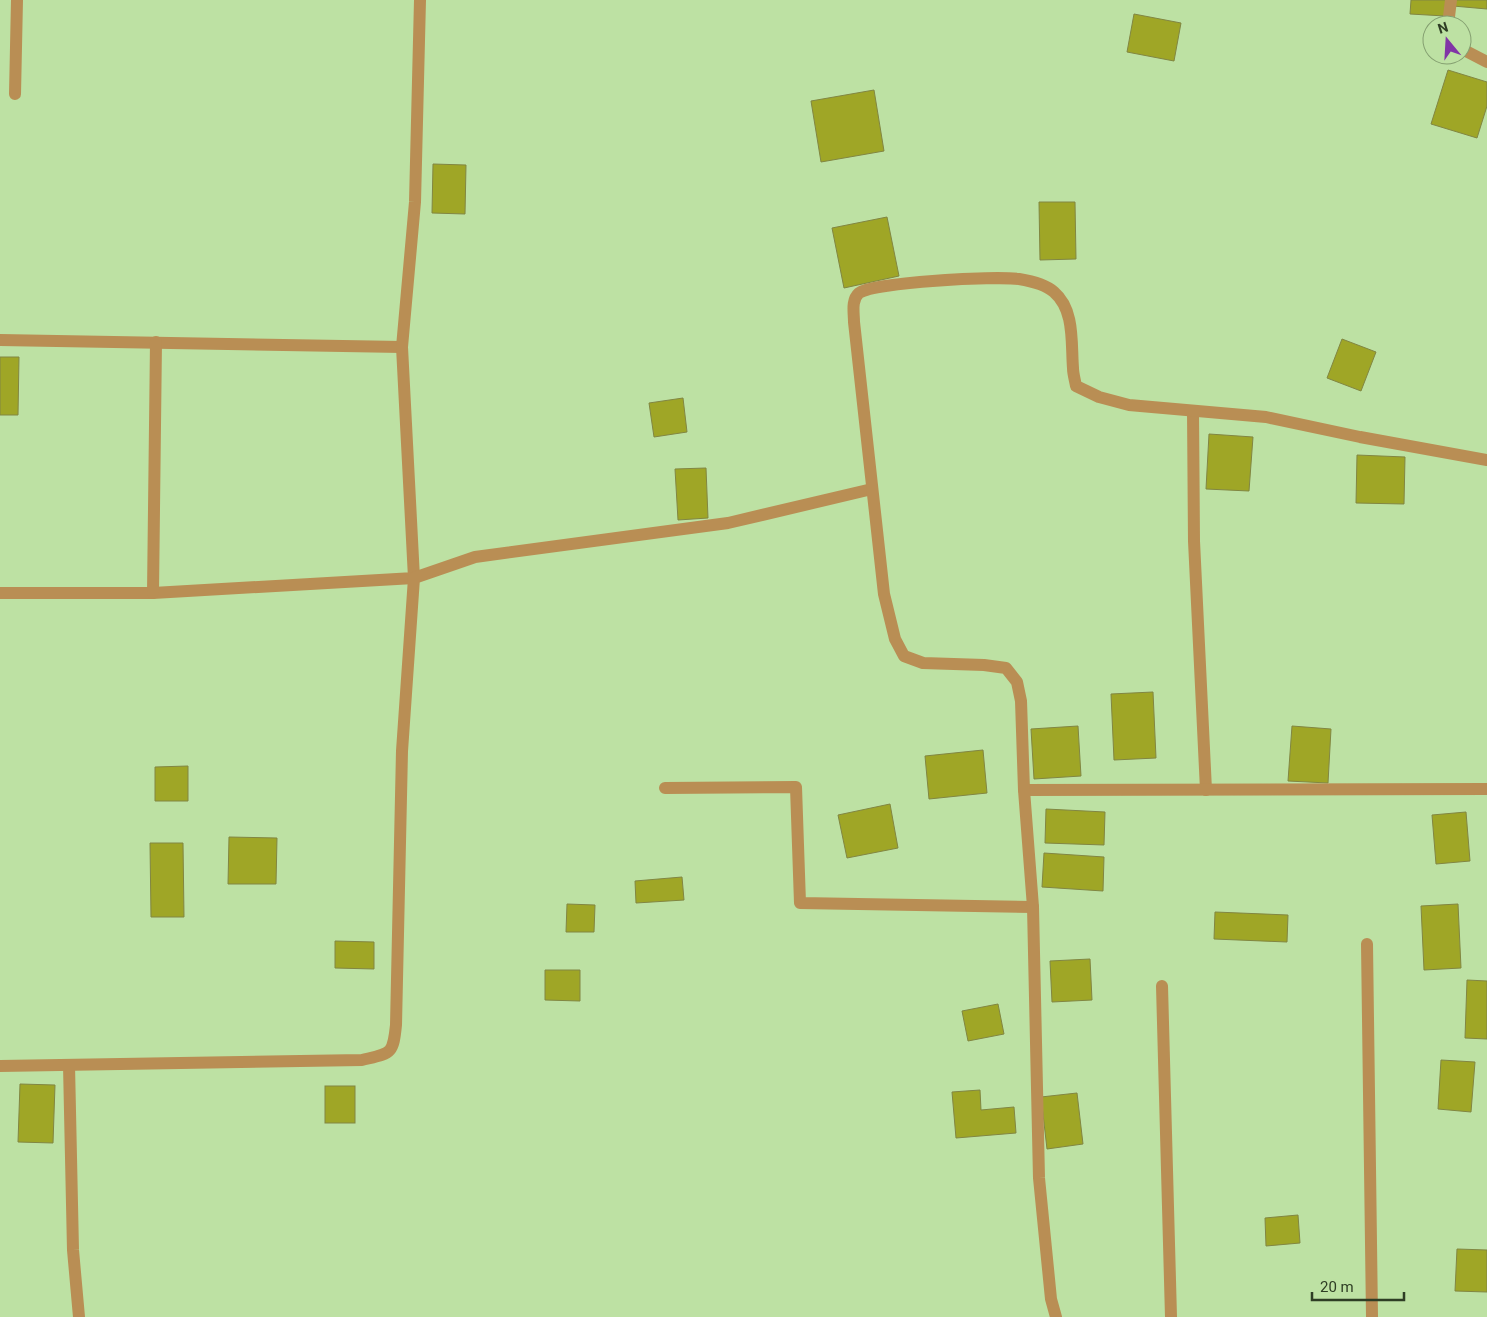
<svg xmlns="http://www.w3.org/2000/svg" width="1487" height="1317" font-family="Roboto,sans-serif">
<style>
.building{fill:#9fa626;stroke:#818642}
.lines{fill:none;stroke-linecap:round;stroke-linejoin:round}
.street{stroke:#b98e54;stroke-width:12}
</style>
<rect width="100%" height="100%" fill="#bde1a3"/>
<!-- building -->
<g class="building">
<path d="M1411,0H1447L1445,16L1410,14Z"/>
<path d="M1454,0H1487V9L1453,6Z"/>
<path d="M1134,14L1181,23L1174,61L1127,52Z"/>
<path d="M1448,70L1487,82V106L1477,138L1431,124Z"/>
<path d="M874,90L884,151L821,162L811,101Z"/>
<path d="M433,164L466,165L465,214L432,213Z"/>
<path d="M1039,202H1075L1076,259L1040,260Z"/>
<path d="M887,217L899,276L844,288L832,228Z"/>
<path d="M1342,339L1376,352L1361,391L1327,378Z"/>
<path d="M0,357H19L18,415H0Z"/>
<path d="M683,398L687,432L654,437L649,403Z"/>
<path d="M1209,434L1253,437L1249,491L1206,489Z"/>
<path d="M1357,455L1405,457L1404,504L1356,503Z"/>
<path d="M706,468L708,518L678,520L675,469Z"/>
<path d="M1153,692L1156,758L1114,760L1111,694Z"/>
<path d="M1078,726L1081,776L1034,779L1031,729Z"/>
<path d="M1292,726L1331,729L1328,783L1288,781Z"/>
<path d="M983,750L987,793L929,799L925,756Z"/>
<path d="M188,766V801H155V767Z"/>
<path d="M890,804L898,848L847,858L838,815Z"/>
<path d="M1046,809L1105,812L1104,845L1045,843Z"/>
<path d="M1466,812L1470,861L1436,864L1432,815Z"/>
<path d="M229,837L277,838L276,884H228Z"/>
<path d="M150,843H183L184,917H151Z"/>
<path d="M1044,853L1104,857L1103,891L1042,887Z"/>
<path d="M682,877L684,900L636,903L635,881Z"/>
<path d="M567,904L595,905L594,932H566Z"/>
<path d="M1458,904L1461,968L1424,970L1421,906Z"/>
<path d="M1215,912L1288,915L1287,942L1214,939Z"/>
<path d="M335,941L374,942V969L335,968Z"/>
<path d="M1090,959L1092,1000L1052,1002L1050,961Z"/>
<path d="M545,970H580V1001L545,1000Z"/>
<path d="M1467,980L1487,981V1039L1465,1038Z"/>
<path d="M998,1004L1004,1034L968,1041L962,1011Z"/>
<path d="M1441,1060L1475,1062L1471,1112L1438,1109Z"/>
<path d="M20,1084L55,1085L53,1143L18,1142Z"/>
<rect x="325" y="1086" width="30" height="37"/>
<path d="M980,1090L981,1110L1014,1107L1016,1133L956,1138L952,1092Z"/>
<path d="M1077,1093L1083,1144L1047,1149L1041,1097Z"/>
<path d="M1298,1215L1300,1243L1266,1246L1265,1218Z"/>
<path d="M1457,1249L1487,1250V1292L1455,1291Z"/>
</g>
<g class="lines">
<!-- street -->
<g class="street">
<path d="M1448,25L1451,0"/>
<path d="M1462,49L1487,62"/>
<path d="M15,94L17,0"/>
<path d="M0,340L402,347"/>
<path d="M1193,411L1194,541L1206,790"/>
<path d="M0,593H153L414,578L402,347L415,202L420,0"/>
<path d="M153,593L156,342"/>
<path d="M665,788L796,787L800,903L1033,907"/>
<path d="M1024,790L1487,789"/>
<path d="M1367,944L1372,1317"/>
<path d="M1162,986L1171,1317"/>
<path d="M69,1065L73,1250L79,1317"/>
<path d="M0,1066L362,1060C391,1053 393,1055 396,1025L402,751L414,578L475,557L728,523L872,489"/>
<path d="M1056,1317L1051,1299L1039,1178L1033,907L1024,790L1021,701L1017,682L1006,668L984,665L923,663L904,656L895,639L884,594L854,322C854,313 851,300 859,293C874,282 996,276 1019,279C1031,281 1045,284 1054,292C1075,310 1071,343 1073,368C1073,374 1075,380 1076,386L1099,397L1129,405L1266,417L1360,437L1487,460"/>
</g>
</g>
<!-- north arrow -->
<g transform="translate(1447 40) rotate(342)"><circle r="24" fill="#bde1a3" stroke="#849f70"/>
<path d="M0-4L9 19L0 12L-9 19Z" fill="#8134a6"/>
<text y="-8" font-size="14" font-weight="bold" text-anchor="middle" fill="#2e3d24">N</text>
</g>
<!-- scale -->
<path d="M1312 1292v8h92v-8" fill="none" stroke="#2e3d24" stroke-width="2.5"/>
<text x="1320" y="1292" font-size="15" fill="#2e3d24" stroke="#bde1a3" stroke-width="4" paint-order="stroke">20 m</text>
</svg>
